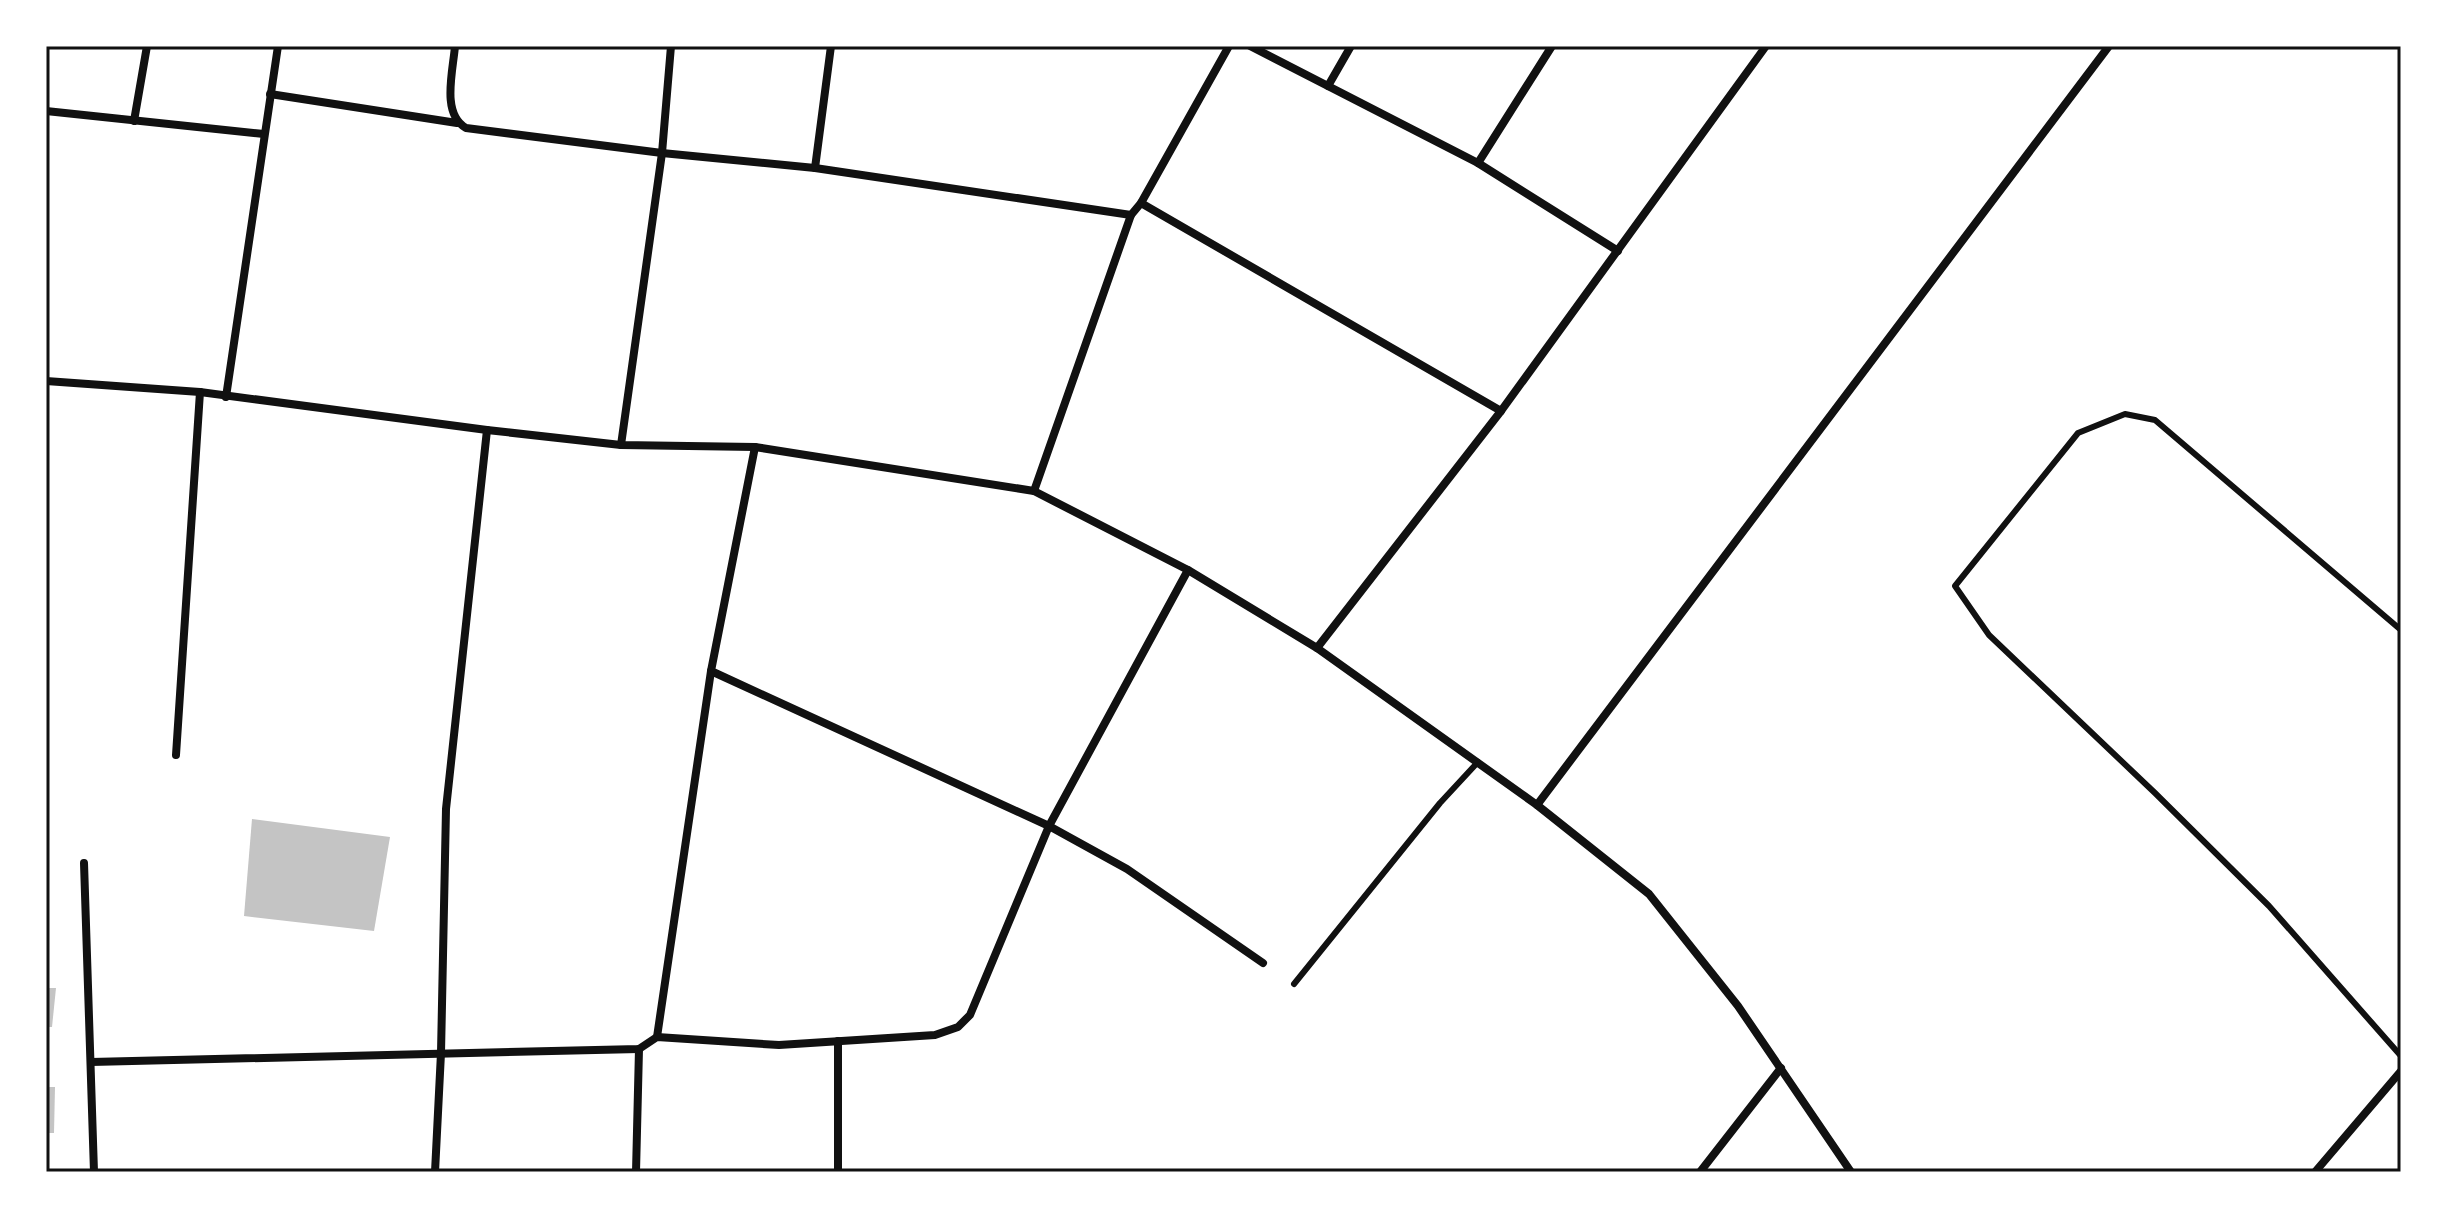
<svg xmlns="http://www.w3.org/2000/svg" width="2447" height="1218" font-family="'Source Sans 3',sans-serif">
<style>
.building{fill:#c4c4c4}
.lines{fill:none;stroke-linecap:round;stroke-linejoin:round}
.service{stroke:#111;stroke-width:6}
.minor{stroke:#111;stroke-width:8}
.neatline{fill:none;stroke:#111;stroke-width:3}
</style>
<rect width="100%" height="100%" fill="#fff"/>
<!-- building -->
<g class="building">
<path d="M252,819L390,837L374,931L244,916Z"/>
<path d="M46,988H56L52,1027H46Z"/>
<path d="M46,1087H55L54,1133H46Z"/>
</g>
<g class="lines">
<!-- service -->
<g class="service">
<path d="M2401,630L2155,420L2125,414L2078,433L1955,586L1989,635L2155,793L2269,906L2401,1056"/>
<path d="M1294,984L1440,803L1478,762"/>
</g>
<!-- minor -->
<g class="minor">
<path d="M455,46C453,71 441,114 466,128L662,153L815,168L1131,215"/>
<path d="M1250,46L1478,163L1618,251"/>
<path d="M1328,86L1351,46"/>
<path d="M270,94L457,123"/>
<path d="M46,111L264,134"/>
<path d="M134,121L147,46"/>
<path d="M1478,163L1552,46"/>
<path d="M815,168L831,46"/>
<path d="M1141,203L1501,411"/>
<path d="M46,381L200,392L487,430L621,445L755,447L1034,491L1188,570L1317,648L1537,805L1649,894L1738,1006L1851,1172"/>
<path d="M226,397L278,46"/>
<path d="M621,445L662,153L671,46"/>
<path d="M755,447L711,671L1049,826L1127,869L1263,963"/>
<path d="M1034,491L1131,215L1141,203L1229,46"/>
<path d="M1317,648L1501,411L1766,46"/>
<path d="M176,755L200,392"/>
<path d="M1537,805L2109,46"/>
<path d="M84,863L94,1172"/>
<path d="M657,1037L711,671"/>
<path d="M838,1041V1172"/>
<path d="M91,1062L639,1049L657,1037L779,1045L935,1035L958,1027L970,1015L1049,826L1188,570"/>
<path d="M435,1172L441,1053L446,809L487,430"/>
<path d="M636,1172L639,1049"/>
<path d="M1700,1172L1781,1068"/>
<path d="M2315,1172L2401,1071"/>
</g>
</g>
<!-- border -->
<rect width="2447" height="1218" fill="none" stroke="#ffffff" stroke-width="96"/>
<rect x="48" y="48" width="2351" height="1122" class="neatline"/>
</svg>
